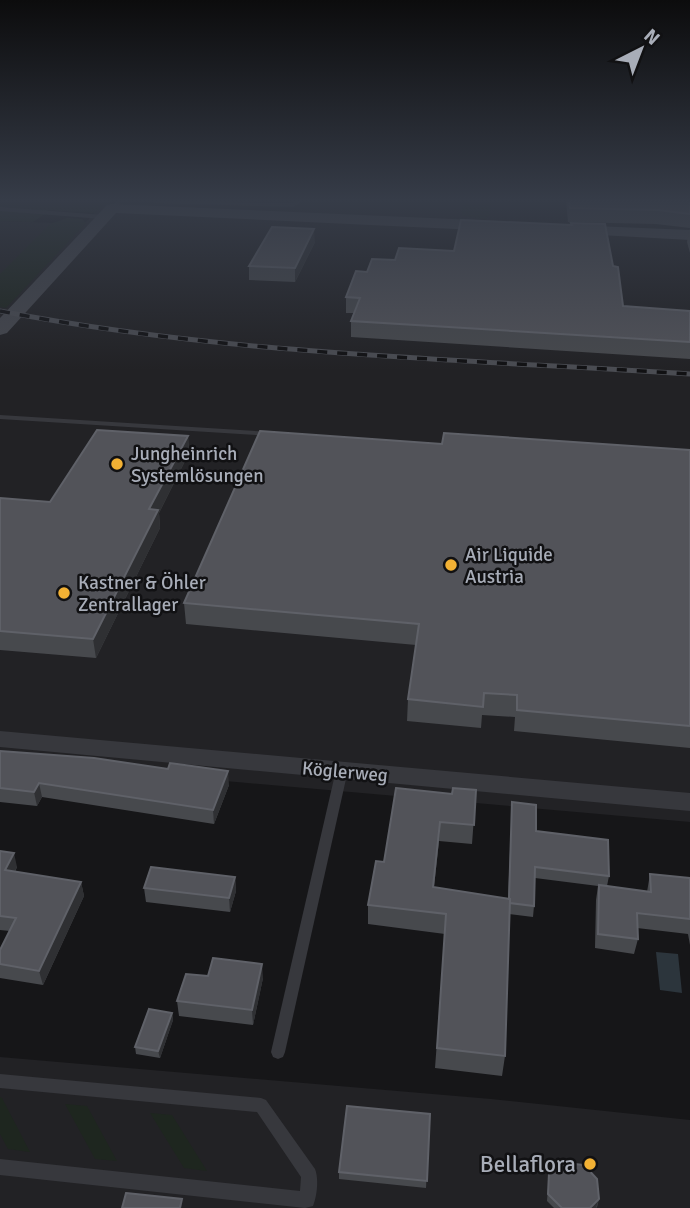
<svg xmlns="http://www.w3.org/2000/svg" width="690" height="1208" font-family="Signika,sans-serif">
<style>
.built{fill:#222225}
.green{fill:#1e261f}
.water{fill:#2c353c}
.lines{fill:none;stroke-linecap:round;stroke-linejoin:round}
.lane{fill:#37383d;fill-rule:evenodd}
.street{fill:#37383d;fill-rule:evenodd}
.secondary{fill:#45474d;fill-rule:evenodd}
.rail-casing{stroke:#4a4c52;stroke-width:5}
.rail{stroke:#111113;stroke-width:3.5;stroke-dasharray:10;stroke-linecap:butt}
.wall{fill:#47494d}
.shaded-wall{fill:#2f3033}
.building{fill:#525359;stroke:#5f6168;stroke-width:2}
.poi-dot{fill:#f2b134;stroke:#111113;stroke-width:2.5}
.labels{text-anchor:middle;stroke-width:5;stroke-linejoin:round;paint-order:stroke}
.poi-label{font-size:19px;fill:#a8adb8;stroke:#111113;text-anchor:start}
.street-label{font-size:19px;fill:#a8adb8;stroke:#111113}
.near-poi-label{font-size:23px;fill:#a8adb8;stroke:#111113;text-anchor:end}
</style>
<rect width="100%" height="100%" fill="#161618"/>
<!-- built -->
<g class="built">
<path d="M107,201H690V822L0,761V221L84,224Z"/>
<path d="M0,1057L491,1099L690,1120V1208H0Z"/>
</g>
<!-- green -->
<g class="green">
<path d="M0,201H107L95,213L50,210L33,222L0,221Z"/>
<path d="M464,201H491L490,215L485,220L461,215Z"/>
<path d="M67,218L82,219L86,223L6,308L0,307V274L50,224Z"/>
<path d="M0,1097L2,1098L30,1152L8,1149L0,1134Z"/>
<path d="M65,1104L87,1106L117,1161L95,1159Z"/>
<path d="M150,1113L172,1115L207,1171L184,1168Z"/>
</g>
<!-- water -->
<path class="water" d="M656,952L678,954L682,993L660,990Z"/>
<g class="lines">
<!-- lane -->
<g class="lane">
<path d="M117,201H122L114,209H110V207Z"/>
<path d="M152,201L292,203L297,201H303L293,207L154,203Z"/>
<path d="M0,207L103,215L106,217L103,219L0,211Z"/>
<path d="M0,415L272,432L276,434L272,436L0,419Z"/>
<path d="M342,766L346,767L348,770L285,1052L283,1057L278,1059L273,1057L271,1052L336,770L338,767Z"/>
<path d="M0,1074L261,1098L266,1100L315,1169C319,1179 317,1196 313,1206L305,1208L0,1175V1159L300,1191L301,1177L257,1112L0,1088Z"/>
</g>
<!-- street -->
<path class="street" d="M0,731L690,793V811L0,747Z"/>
<!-- secondary -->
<g class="secondary">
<path d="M112,204L498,221L506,226L498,231L116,213L7,333L0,335V318L107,205Z"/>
<path d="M570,225L690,230V240L564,233V227Z"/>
</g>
<!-- rail casing -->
<g class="rail-casing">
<path id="rail" d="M0,311C227,355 460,359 690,374"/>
</g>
<!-- rail -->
<use href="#rail" class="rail"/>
</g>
<!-- wall -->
<g class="wall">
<path d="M566,201H690V228L656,224L568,222Z"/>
<path d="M690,228V253L687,242Z"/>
<path d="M315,242L295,282L249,280V266Z"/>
<path d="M613,266L623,306L690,311V359L351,337V321L354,313H346V297L367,272Z"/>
<path d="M188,436L189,453L159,513L160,528L96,658L0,650V498L50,502Z"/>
<path d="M442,444L690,450V748L514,731L515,717L482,715L481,728L407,721L408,699L416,645L186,624L184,603Z"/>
<path d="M0,751L229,785L214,824L42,797L37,806L0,802Z"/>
<path d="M476,790L472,844L439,841L434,887L508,899L512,802L536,831L609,876L607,886L647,892L650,874L690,878V945L688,934L637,928L638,939L634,954L595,948L596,900L598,886L535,878L534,906L533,917L509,914L505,1056L502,1076L435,1068L445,934L368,924V905L384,862L452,794Z"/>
<path d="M0,851L17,867L15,872L81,882L84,896L43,985L0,978V950L10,931L0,930Z"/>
<path d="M235,877L236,891L230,912L146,902L144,888Z"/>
<path d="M208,976L263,978L253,1025L179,1016L177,1001Z"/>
<path d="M172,1013L173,1020L160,1058L136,1054L135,1047Z"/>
<path d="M430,1114L426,1188L339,1179V1172Z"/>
<path d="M549,1173L599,1199L597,1207L596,1208H554L547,1201Z"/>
</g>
<!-- shaded-wall -->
<g class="shaded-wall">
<path d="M314,229L315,242L295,282V268Z"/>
<path d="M188,436L189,453L159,513L160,528L96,658L93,639L149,509Z"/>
<path d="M228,771L229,785L214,824L213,810Z"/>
<path d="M39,783L42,797L37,806L34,792Z"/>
<path d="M440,822L439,841L431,907L433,887Z"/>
<path d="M14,853L17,867L8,885L5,870Z"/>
<path d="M235,877L236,891L230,912L229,898Z"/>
<path d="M81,882L84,896L43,985L39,971Z"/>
<path d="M262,964L263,978L253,1025L252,1010Z"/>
<path d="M172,1013L173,1020L160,1058L158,1051Z"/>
<path d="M599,1199L596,1208H590Z"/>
</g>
<!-- building -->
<g class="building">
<path d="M569,201H690V214L658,210L570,208Z"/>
<path d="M461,220L572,225L571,223L605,224L613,266L618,267L623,306L690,311V342L351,321L360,298L346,297L356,271L367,272L372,259L395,260L399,248L454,251Z"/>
<path d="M272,227L314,229L295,268L249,266Z"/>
<path d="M97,430L188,436L149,509L158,510L93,639L0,631V498L50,502Z"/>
<path d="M260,431L442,444L444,433L690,450V726L517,710V695L484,693L483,707L408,699L419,624L184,603Z"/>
<path d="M0,751L94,758L168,769L170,763L228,771L213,810L39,783L34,792L0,788Z"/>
<path d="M396,788L452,794L453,788L476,790L474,825L440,822L433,887L510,899L505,1056L437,1048L446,914L368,905L376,861L384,862Z"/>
<path d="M512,802L536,805V831L608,840L609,876L535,867L534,906L510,903V899H509Z"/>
<path d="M0,851L14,853L5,870L81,882L39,971L0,964V950L16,918L0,916Z"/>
<path d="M151,867L235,877L229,898L144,888Z"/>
<path d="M650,874L690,878V919L637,913L638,939L598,934L599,885L651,892Z"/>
<path d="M213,958L262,964L252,1010L177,1001L186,974L208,976Z"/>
<path d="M149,1009L172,1013L158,1051L135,1047Z"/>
<path d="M347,1106L430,1114L427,1181L339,1172Z"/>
<path d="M564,1163L584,1165L597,1179L599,1199L590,1208H562L548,1194L549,1173Z"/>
<path d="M126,1193L182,1199L180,1208H122Z"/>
</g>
<!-- sky -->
<linearGradient id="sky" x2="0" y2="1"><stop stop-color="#0c0c0d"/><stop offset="0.54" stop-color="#363c48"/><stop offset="1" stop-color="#363c48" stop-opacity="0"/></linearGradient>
<rect width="690" height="370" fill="url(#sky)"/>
<!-- markers -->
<g class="poi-dot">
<circle cx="117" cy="464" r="7"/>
<circle cx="451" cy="565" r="7"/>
<circle cx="64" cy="593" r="7"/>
<circle cx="590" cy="1164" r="7"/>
</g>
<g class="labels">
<!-- poi labels -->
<g class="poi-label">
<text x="131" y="460">Jungheinrich<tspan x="131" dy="22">Systemlösungen</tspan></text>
<text x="465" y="561">Air Liquide<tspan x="465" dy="22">Austria</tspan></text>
<text x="78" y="589">Kastner &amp; Öhler<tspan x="78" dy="22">Zentrallager</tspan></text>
</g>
<!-- street labels -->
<g class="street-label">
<text transform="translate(345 771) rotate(5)" y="7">Köglerweg</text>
</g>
<!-- near-poi labels -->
<g class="near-poi-label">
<text x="576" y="1172">Bellaflora</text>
</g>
</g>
<!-- north arrow -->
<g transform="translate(641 49) rotate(42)" stroke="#111113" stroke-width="5" paint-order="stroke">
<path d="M0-5L12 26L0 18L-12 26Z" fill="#a8adb8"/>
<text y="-10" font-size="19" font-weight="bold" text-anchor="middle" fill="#a8adb8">N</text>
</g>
</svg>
